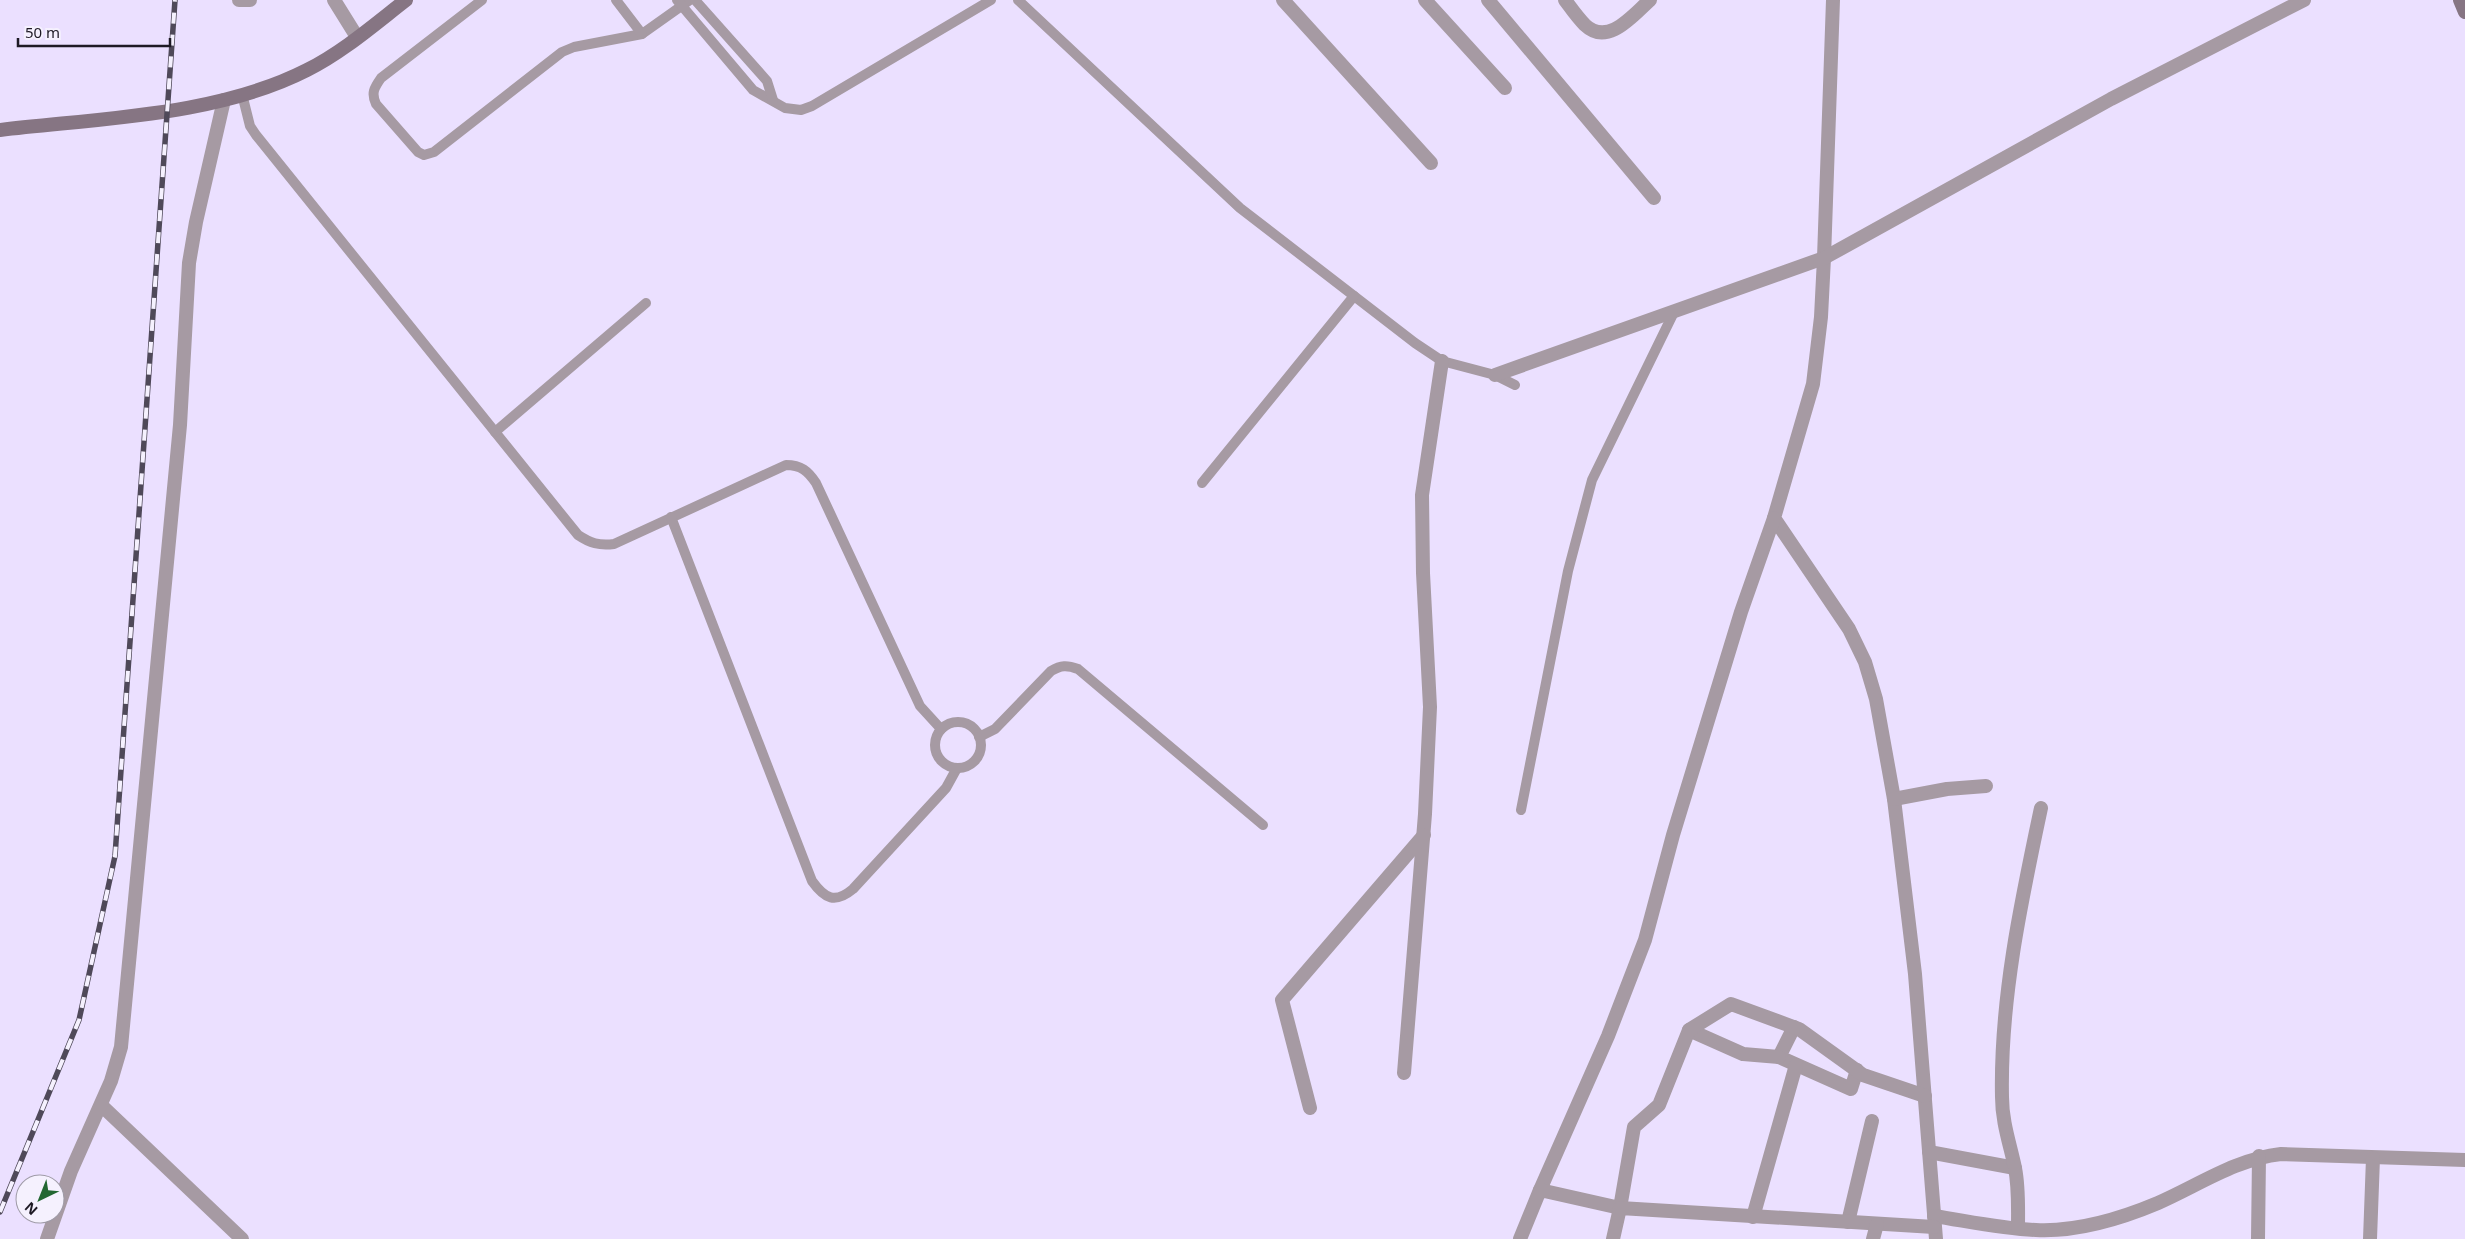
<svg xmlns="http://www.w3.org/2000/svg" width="2465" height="1239" font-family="'Noto Sans',sans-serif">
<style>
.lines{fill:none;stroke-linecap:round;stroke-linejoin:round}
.service{stroke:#a69aa3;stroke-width:10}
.minor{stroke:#a69aa3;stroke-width:14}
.secondary{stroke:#867583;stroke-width:14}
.rail-casing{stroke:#4f4959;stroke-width:5.5}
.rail{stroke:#f5f1fe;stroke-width:4;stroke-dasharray:11;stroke-linecap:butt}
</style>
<rect width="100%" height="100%" fill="#ebe0ff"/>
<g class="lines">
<!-- service -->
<g class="service">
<path d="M482,0L381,78C374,88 371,93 376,104L418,152L424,155L434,152L562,52L574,47L642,34L690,0"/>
<path d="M616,0L642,34"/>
<path d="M677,0L753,90L785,108L801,110L812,106L991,0"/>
<path d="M695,0L767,81L773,100"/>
<path d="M1018,0L1240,208L1415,343L1442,361L1495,375L1515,385"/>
<path d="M242,94L250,126L256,135L578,535C590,543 599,546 614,544L786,465C801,465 808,471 816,483L920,706L941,729"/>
<path d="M495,432L646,303"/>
<path d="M1202,483L1354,296"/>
<path d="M671,517L812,881C825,899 835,904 853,889L946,788L957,768"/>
<circle cx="958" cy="745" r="23"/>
<path d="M979,737L995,729L1051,671C1061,665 1067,665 1078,669L1263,825"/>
<path d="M1521,810L1568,571L1592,480L1675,310"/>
</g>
<!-- minor -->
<g class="minor">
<path d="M239,0H250"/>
<path d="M334,0L357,37"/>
<path d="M1283,0L1431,163"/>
<path d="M1425,0L1505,88"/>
<path d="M1488,0L1654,198"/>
<path d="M1565,0C1571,8 1577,17 1585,25C1608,47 1633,15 1650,0"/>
<path d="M1833,0L1824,258L1821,317L1813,384L1774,518L1849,629L1865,662L1876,699L1894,799L1915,974L1936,1239"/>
<path d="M1495,375L1824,258L2111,99L2304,0"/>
<path d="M1894,799L1947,789L1986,786"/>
<path d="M1794,1027L1779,1057L1851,1089L1857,1070"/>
<path d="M1689,1030L1743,1054L1779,1057"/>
<path d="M1404,1073L1425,814L1430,707L1423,573L1422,495L1442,361"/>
<path d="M101,1105L242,1239"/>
<path d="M1310,1108L1282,1000L1424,835"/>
<path d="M1929,1152L2015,1168"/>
<path d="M1540,1190L1608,1036L1645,940L1673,835L1741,612L1774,518"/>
<path d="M1934,1216C1967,1221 2002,1229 2036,1230C2078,1232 2120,1219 2158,1203C2199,1185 2236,1159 2281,1154L2465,1160"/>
<path d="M1753,1217L1796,1065"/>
<path d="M1848,1222L1872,1121"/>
<path d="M2018,1228C2018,1208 2019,1188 2015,1168C2010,1144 2002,1122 2002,1097C2000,1000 2021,902 2041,808"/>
<path d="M47,1239L71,1171L111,1081L121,1047L180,425L189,263L196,222L224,100"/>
<path d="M1520,1239L1540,1190L1620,1208L1634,1127L1659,1105L1689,1030L1731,1004L1799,1029L1863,1075L1925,1096"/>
<path d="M1613,1239L1620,1208L1934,1227"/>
<path d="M1873,1239L1877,1224"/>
<path d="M2258,1239L2259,1156"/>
<path d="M2370,1239L2373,1158"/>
</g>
<!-- secondary -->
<g class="secondary">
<path d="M2460,0L2465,12"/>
<path d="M0,130C100,118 217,116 307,70C343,52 375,24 406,0"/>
</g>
<!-- rail casing -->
<g class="rail-casing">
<path id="rail" d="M0,1212L79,1020L115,856L175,0"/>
</g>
<!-- rail -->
<use href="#rail" class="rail"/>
</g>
<!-- north arrow -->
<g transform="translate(40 1199) rotate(223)"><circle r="24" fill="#f5f1fe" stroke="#9f9ba7"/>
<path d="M0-4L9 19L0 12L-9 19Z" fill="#236732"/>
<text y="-8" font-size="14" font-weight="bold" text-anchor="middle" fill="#1e1a25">N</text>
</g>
<!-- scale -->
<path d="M18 38v8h152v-8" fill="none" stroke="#1e1a25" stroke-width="2.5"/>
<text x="25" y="38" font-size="15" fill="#1e1a25" stroke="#f5f1fe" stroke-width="4" paint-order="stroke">50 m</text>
</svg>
